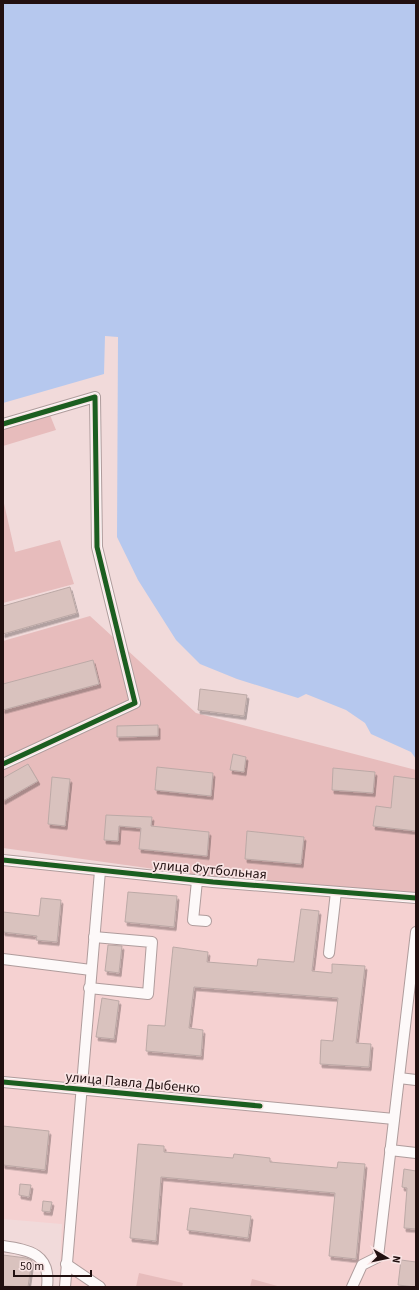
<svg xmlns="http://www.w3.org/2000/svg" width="419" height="1290" font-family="'Source Sans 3',sans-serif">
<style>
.built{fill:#f5d1d1}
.green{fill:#e7bcbc}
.water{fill:#b6c8ee}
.building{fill:#d9c2be;stroke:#bca9a6;filter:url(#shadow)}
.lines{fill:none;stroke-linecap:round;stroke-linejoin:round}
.minor-casing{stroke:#af9c9c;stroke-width:12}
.minor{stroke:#fdf9f9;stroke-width:10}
.cycleway-casing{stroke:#f9e4e4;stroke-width:8}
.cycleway{stroke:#1b5e20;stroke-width:5}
.labels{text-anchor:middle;stroke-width:3.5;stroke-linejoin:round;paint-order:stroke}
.street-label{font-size:14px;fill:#211010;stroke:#f9e4e4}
</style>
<defs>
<filter id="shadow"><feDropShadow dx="2" dy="3.5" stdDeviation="0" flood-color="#0004"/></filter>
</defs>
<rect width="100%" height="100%" fill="#f1dada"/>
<!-- built -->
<path class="built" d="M3,860L416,898V1287H59L62,1224L3,1219Z"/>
<!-- green -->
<g class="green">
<path d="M50,415L56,430L3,446V428Z"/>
<path d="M3,499L15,552L60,540L74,584L3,603Z"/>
<path d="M90,616L196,713L416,770V893L212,877L3,848V641Z"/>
<path d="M139,1273L183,1283L182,1287H136Z"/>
<path d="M252,1279L281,1287H250Z"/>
</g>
<!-- water -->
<path class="water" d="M3,3H416V759L411,752L371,734L365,723L346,710L306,694L298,698L237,679L200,664L176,640L138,580L117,537L118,337L105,336L104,374L3,403Z"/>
<!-- building -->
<g class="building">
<path d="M70,587L77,613L3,634V606Z"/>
<path d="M93,660L99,684L3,710V684Z"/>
<path d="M200,689L247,695L244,716L198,710Z"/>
<path d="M158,725V736L117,737V726Z"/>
<path d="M233,754L246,757L244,772L230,770Z"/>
<path d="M28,764L38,781L3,801V778Z"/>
<path d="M157,767L213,773L211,796L155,790Z"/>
<path d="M333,768L375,772L373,793L332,790Z"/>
<path d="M394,776L416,779V831L373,826L376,806L391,808Z"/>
<path d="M52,777L70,779L65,826L48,824Z"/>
<path d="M106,815L152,817L151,826L209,832L207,856L139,849L141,828L119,826L118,841L104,840Z"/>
<path d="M247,831L304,837L301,864L245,859Z"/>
<path d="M128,892L177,896L174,927L125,922Z"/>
<path d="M41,898L61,900L57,942L36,940L37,936L3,932V912L39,916Z"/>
<path d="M301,909L319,911L312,971L332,973V964L365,966L356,1043L371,1044L369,1067L320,1064L321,1040L333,1041L338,998L194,987L189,1028L203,1030L201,1056L146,1051L148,1025L165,1026L173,947L208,952L207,962L257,966L258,959L294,962Z"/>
<path d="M108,945L122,946L119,973L105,971Z"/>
<path d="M102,998L119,1001L114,1039L96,1037Z"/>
<path d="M3,1126L49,1131L45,1170L3,1165Z"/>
<path d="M138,1144L164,1146V1152L233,1158L234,1154L270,1158V1162L337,1168L338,1162L365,1164L356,1259L329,1256L335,1193L161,1177L156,1241L130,1238Z"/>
<path d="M404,1169L416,1171V1229L404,1228L407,1188L402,1187Z"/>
<path d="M20,1184L31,1185L29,1197L19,1195Z"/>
<path d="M43,1201L52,1202L50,1212L42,1211Z"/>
<path d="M190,1208L251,1216L248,1238L187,1230Z"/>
<path d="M3,1255L26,1258L32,1260L28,1287L3,1286Z"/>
<path d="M401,1260L416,1262V1287L398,1285Z"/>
</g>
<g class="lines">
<!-- minor casing -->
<g class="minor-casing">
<g id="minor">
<path d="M3,424L95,397L97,547L135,703L3,764"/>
<path d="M3,860L213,882L416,898"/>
<path d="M197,881L193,920L206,921"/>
<path d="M329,953L336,892"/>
<path d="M3,959L91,970"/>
<path d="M89,988L148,994L152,942L94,937"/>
<path d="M399,1078L416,1080"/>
<path d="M3,1082L394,1119"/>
<path d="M390,1150L416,1153"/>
<path d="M3,1246C30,1250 51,1254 47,1287"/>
<path d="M66,1264L100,1287"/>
<path d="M65,1287L100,871"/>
<path d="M352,1287L362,1265L378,1257L416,932"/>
</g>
</g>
<!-- minor -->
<use href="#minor" class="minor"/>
<!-- cycleway casing -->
<g class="cycleway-casing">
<g id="cycleway">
<path d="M3,424L95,397L97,547L135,703L3,764"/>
<path d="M3,860L213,882L416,898"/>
<path d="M3,1082L260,1106"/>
</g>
</g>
<!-- cycleway -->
<use href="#cycleway" class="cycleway"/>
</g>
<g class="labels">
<!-- street labels -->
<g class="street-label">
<text transform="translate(210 869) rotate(5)" y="5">улица Футбольная</text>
<text transform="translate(133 1082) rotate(5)" y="5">улица Павла Дыбенко</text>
</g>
</g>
<!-- border -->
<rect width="419" height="1290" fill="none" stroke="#211010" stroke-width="8"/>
<!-- north arrow -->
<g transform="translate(387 1258) rotate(99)" stroke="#f9e4e4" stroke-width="3" paint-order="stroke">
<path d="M0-3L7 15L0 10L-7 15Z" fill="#211010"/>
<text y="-6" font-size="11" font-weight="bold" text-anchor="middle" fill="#211010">N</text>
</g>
<!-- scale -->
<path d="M14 1270v6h77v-6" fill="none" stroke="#211010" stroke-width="2"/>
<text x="20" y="1270" font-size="12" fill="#211010" stroke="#f9e4e4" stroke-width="3" paint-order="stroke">50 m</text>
</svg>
